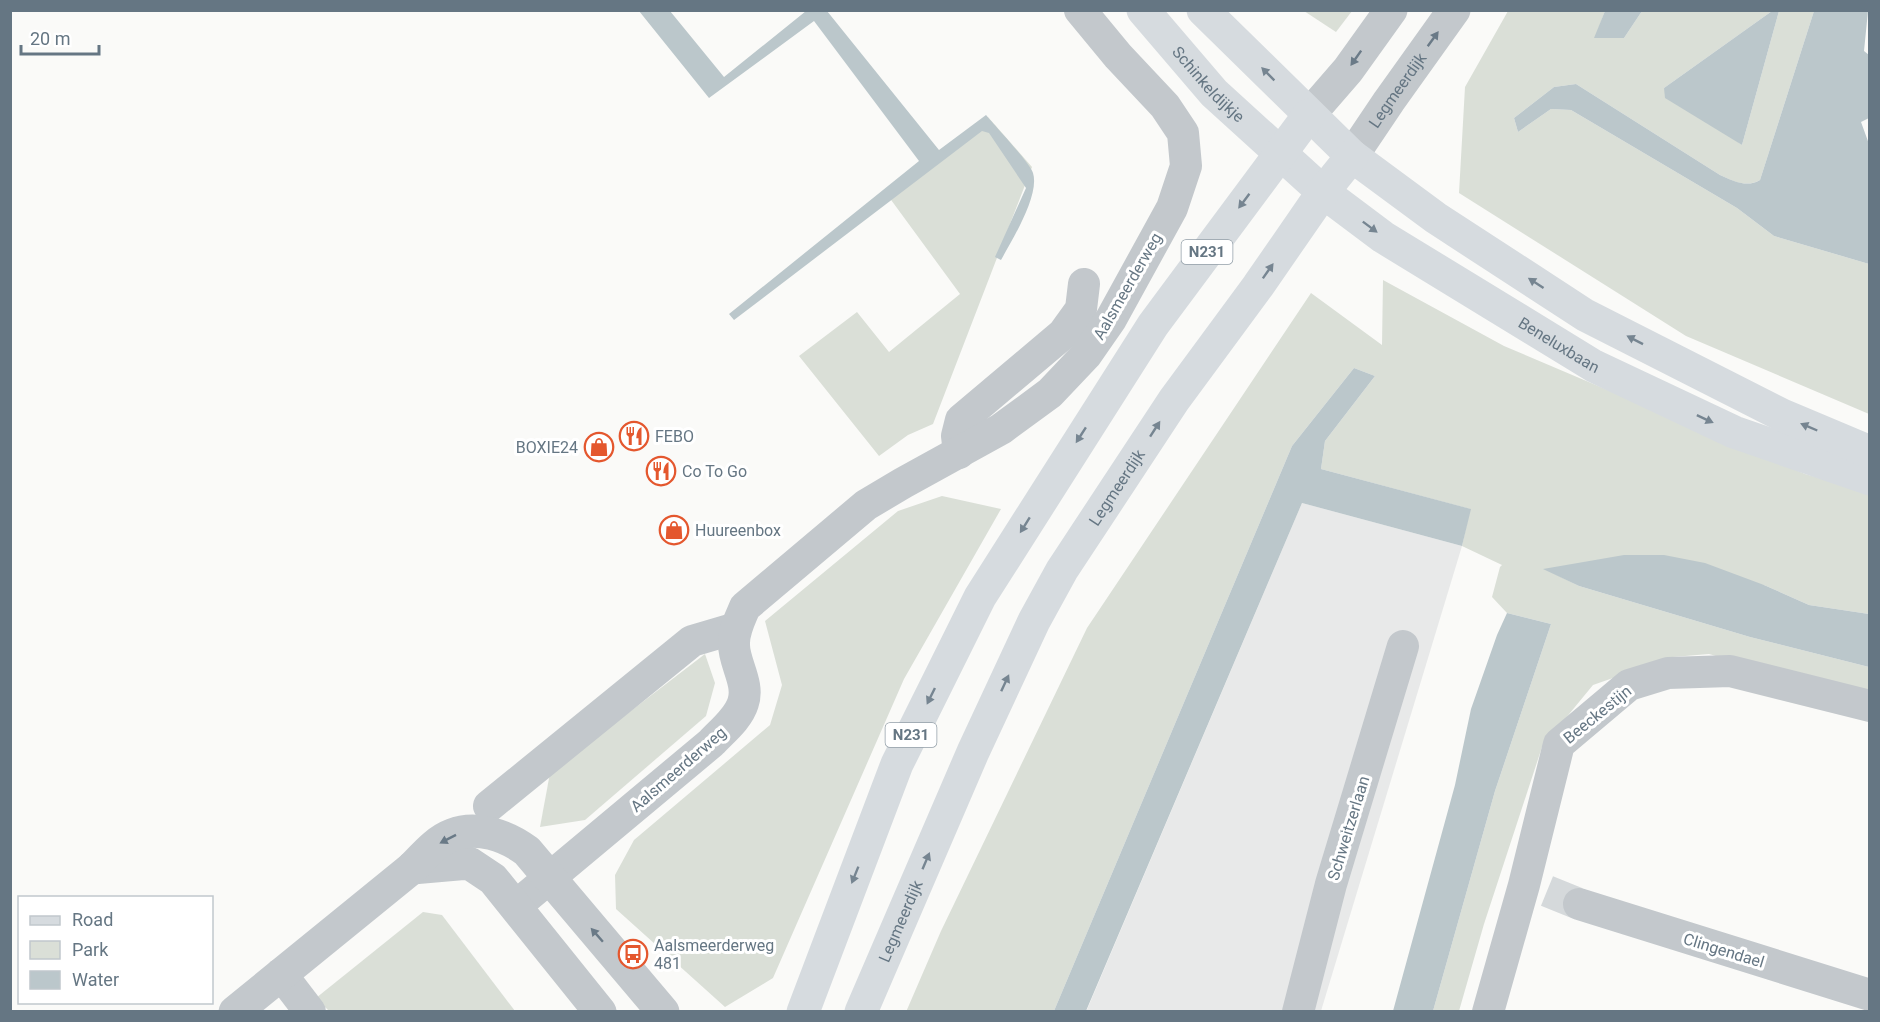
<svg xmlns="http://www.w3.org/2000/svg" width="1880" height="1022" font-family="Roboto,sans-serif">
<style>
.built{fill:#e8e9e9}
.green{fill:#dadfd7}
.water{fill:#bbc7cb}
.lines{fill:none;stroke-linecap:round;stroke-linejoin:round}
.minor-tunnel{stroke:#d5d9db;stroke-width:32;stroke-dasharray:32 16;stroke-linecap:butt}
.minor{stroke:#c3c8cc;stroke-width:32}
.tertiary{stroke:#c3c8cc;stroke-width:33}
.primary{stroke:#d6dbdf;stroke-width:33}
.oneway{fill:#6a7a87}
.oneway2{fill:#768591}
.labels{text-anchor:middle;stroke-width:6;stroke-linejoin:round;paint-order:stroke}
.shield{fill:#fff;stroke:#939fa8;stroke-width:1.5}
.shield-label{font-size:15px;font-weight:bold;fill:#657683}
.street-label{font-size:16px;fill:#657683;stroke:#fff}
.poi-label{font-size:16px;fill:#657683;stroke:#fff;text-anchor:start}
</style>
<rect width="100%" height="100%" fill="#fafaf8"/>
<!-- built -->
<path class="built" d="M1302,503L1462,546L1321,1011L1086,1012Z"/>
<!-- green -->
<g class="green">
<path d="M1304,11H1352L1336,32Z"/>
<path d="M1508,11H1605L1595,38H1624L1642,11H1772L1664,88L1742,145L1779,11H1814L1760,180C1746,188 1733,181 1720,175L1576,84L1554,87L1514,118L1518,132L1551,109L1571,110L1737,208L1774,236L1869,264V414L1686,336L1459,193L1465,87Z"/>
<path d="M988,117L1032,167L933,424L908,435L879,456L799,356L857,312L889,352L960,294L886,193Z"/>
<path d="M1383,280L1504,346L1805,474L1869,492V614L1809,605L1764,585L1545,569L1579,586L1750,637L1869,667V699L1709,654L1673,657L1593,685L1542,747L1484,924L1459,1011H1433L1495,791L1551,624L1507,613L1492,597L1500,567L1502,565L1462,546L1470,509L1321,469L1325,441L1375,376L1354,368L1292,446L1054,1011L906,1012L941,931L1087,628L1311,293L1382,345Z"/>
<path d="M942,496L1001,509L904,679L773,978L725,1007L616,909L615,875L634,840L770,725L782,685L765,621L898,511Z"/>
<path d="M705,654L715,683L706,716L585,820L540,827L550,773Z"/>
<path d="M423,912L442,915L515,1011H329L316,998Z"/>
</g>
<!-- water -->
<g class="water">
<path d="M639,11H670L724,77L806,11H827L939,150L986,115C995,126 1030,163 1033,173C1040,195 1012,240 1001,260L995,257L1026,188L989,133L982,131L734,320L729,314L919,161L814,21L709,98Z"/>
<path d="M1605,11V10L1642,11L1624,38H1594Z"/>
<path d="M1772,11H1779L1742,145L1665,98L1664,88Z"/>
<path d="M1814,11H1868L1864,51L1869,55V118L1861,122L1869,144V264L1774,236L1737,208L1571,110L1551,109L1518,132L1514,118L1554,87L1576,84L1720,175C1733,181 1747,188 1760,180Z"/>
<path d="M1354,368L1375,376L1325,441L1321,469L1471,509L1462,546L1302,503L1086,1011H1054L1292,446Z"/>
<path d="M1624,555H1664L1705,563L1764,585L1809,605L1869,614V667L1750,637L1579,586L1543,569Z"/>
<path d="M1507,613L1551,624L1495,791L1433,1011H1393L1455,785L1471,709L1497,635Z"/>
</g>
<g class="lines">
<!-- minor-tunnel -->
<path class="minor-tunnel" d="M1547,891L1579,904"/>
<!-- minor -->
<g class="minor">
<path d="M959,453L957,436L961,420L1063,334L1081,309L1084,284"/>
<path d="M489,806L692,641L736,628"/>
<path d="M1579,904L1870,995"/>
<path d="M517,905L711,743C722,731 738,719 743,703C750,683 733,662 734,643C734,630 740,619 745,607L866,505L903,483L1001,429L1050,393L1086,355L1111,319L1172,208L1186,166L1183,133L1165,106L1118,56L1080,10"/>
<path d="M281,974L310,1012"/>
<path d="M1298,1012L1331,884L1403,646"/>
<path d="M1488,1012L1524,885L1559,744L1629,685L1668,673L1730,671L1870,706"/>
</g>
<!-- tertiary -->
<g class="tertiary">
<path d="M1309,115L1348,70L1391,10"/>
<path id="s1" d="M1352,156L1389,101L1454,10"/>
<path d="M412,868L469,863L493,879L600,1012"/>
<path d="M235,1012L412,868C424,856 436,841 452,835C477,825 507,836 527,851L663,1012"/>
</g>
<!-- primary -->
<g class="primary">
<path id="s2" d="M1143,10L1214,93L1323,192L1383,237L1594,366L1734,432L1870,479"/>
<path d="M1203,10L1352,156L1436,218L1585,315L1782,415L1870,452"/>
<path d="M803,1012L897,764L980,597L1153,325L1309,115"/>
<path id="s3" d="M861,1012L973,752L1034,621L1062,570L1174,400L1258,286L1323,192L1352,156"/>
</g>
</g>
<!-- one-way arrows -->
<defs><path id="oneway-solid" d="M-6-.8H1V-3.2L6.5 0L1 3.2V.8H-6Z" transform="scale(1.5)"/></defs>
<g class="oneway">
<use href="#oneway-solid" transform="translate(1433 39) rotate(-54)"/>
<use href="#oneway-solid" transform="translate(1356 58) rotate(125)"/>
<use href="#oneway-solid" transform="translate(448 839) rotate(153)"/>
<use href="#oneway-solid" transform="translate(597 935) rotate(-131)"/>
</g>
<g class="oneway2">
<use href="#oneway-solid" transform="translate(1268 74) rotate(-135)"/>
<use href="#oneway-solid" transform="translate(1244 201) rotate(127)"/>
<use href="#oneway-solid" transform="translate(1370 227) rotate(37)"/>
<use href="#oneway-solid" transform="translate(1268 271) rotate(-55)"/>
<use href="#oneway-solid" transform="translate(1536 283) rotate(-147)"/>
<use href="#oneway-solid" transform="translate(1635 340) rotate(-153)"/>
<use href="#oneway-solid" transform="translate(1705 419) rotate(25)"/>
<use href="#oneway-solid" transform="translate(1809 427) rotate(-157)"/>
<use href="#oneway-solid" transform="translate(1155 429) rotate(-57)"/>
<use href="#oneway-solid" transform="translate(1081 435) rotate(123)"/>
<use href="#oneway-solid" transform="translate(1025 525) rotate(122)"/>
<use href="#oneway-solid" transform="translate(1005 683) rotate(-65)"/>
<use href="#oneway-solid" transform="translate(931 696) rotate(116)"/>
<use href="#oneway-solid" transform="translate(926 861) rotate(-67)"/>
<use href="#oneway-solid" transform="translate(855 875) rotate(112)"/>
</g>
<!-- icons -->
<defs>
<g id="restaurant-ring" transform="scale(1.5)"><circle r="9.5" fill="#fff" stroke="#e4572e" stroke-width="1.5"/><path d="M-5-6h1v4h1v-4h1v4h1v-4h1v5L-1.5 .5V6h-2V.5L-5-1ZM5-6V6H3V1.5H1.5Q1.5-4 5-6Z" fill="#e4572e"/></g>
<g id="shop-ring" transform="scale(1.5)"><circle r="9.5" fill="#fff" stroke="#e4572e" stroke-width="1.5"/><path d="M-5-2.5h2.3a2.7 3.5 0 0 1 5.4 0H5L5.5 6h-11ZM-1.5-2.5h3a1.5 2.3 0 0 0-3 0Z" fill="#e4572e"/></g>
<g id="bus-ring" transform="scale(1.5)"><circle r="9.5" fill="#fff" stroke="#e4572e" stroke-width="1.5"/><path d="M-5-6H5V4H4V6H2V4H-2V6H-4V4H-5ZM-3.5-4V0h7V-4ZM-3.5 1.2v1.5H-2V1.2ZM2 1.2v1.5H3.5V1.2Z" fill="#e4572e"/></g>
</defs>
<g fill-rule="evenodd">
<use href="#restaurant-ring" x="634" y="436"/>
<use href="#shop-ring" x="599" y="447"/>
<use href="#restaurant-ring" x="661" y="471"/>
<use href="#shop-ring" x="674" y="530"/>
<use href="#bus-ring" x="633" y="954"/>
</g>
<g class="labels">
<!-- shield labels -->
<g class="shield">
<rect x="1181.5" y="240" width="51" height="24" rx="4.5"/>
<rect x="885.5" y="723" width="51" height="24" rx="4.5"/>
</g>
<g class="shield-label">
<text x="1207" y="257">N231</text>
<text x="911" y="740">N231</text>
</g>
<!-- street labels -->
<g class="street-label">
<text dy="6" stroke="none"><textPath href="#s2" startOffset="99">Schinkeldijkje</textPath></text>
<text dy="6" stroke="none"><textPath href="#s1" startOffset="80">Legmeerdijk</textPath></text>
<text transform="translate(1127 286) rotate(-60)" y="6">Aalsmeerderweg</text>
<text dy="6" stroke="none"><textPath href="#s2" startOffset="538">Beneluxbaan</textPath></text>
<text dy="6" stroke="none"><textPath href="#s3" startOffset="585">Legmeerdijk</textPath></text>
<text transform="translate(1597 714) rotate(-39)" y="6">Beeckestijn</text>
<text transform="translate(678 769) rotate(-41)" y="6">Aalsmeerderweg</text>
<text transform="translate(1348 828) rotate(-73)" y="6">Schweitzerlaan</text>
<text dy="6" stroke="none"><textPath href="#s3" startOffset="99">Legmeerdijk</textPath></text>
<text transform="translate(1724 950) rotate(17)" y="6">Clingendael</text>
</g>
<!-- poi labels -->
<g class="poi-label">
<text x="655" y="442">FEBO</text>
<text x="578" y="453" text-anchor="end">BOXIE24</text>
<text x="682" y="477">Co To Go</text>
<text x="695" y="536">Huureenbox</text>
<text x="654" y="951">Aalsmeerderweg<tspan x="654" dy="18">481</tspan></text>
</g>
</g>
<!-- border -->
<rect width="1880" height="1022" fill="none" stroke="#657683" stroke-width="24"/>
<!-- legend -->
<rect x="18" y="896" width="195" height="108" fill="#ffffff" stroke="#c1c8cd" stroke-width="1.5"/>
<rect x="30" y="916" width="30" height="9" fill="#d6dbdf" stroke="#c1c8cd" stroke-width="1.5"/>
<text x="72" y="926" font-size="18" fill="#657683">Road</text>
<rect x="30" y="941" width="30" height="18" fill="#dadfd7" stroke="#c1c8cd" stroke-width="1.5"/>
<text x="72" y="956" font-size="18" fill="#657683">Park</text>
<rect x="30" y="971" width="30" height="18" fill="#bbc7cb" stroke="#c1c8cd" stroke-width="1.5"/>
<text x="72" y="986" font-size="18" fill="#657683">Water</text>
<!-- scale -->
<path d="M21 45v9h78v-9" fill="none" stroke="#657683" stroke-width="3"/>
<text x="30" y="45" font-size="18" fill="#657683" stroke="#ffffff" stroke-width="4.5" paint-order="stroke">20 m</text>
</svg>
